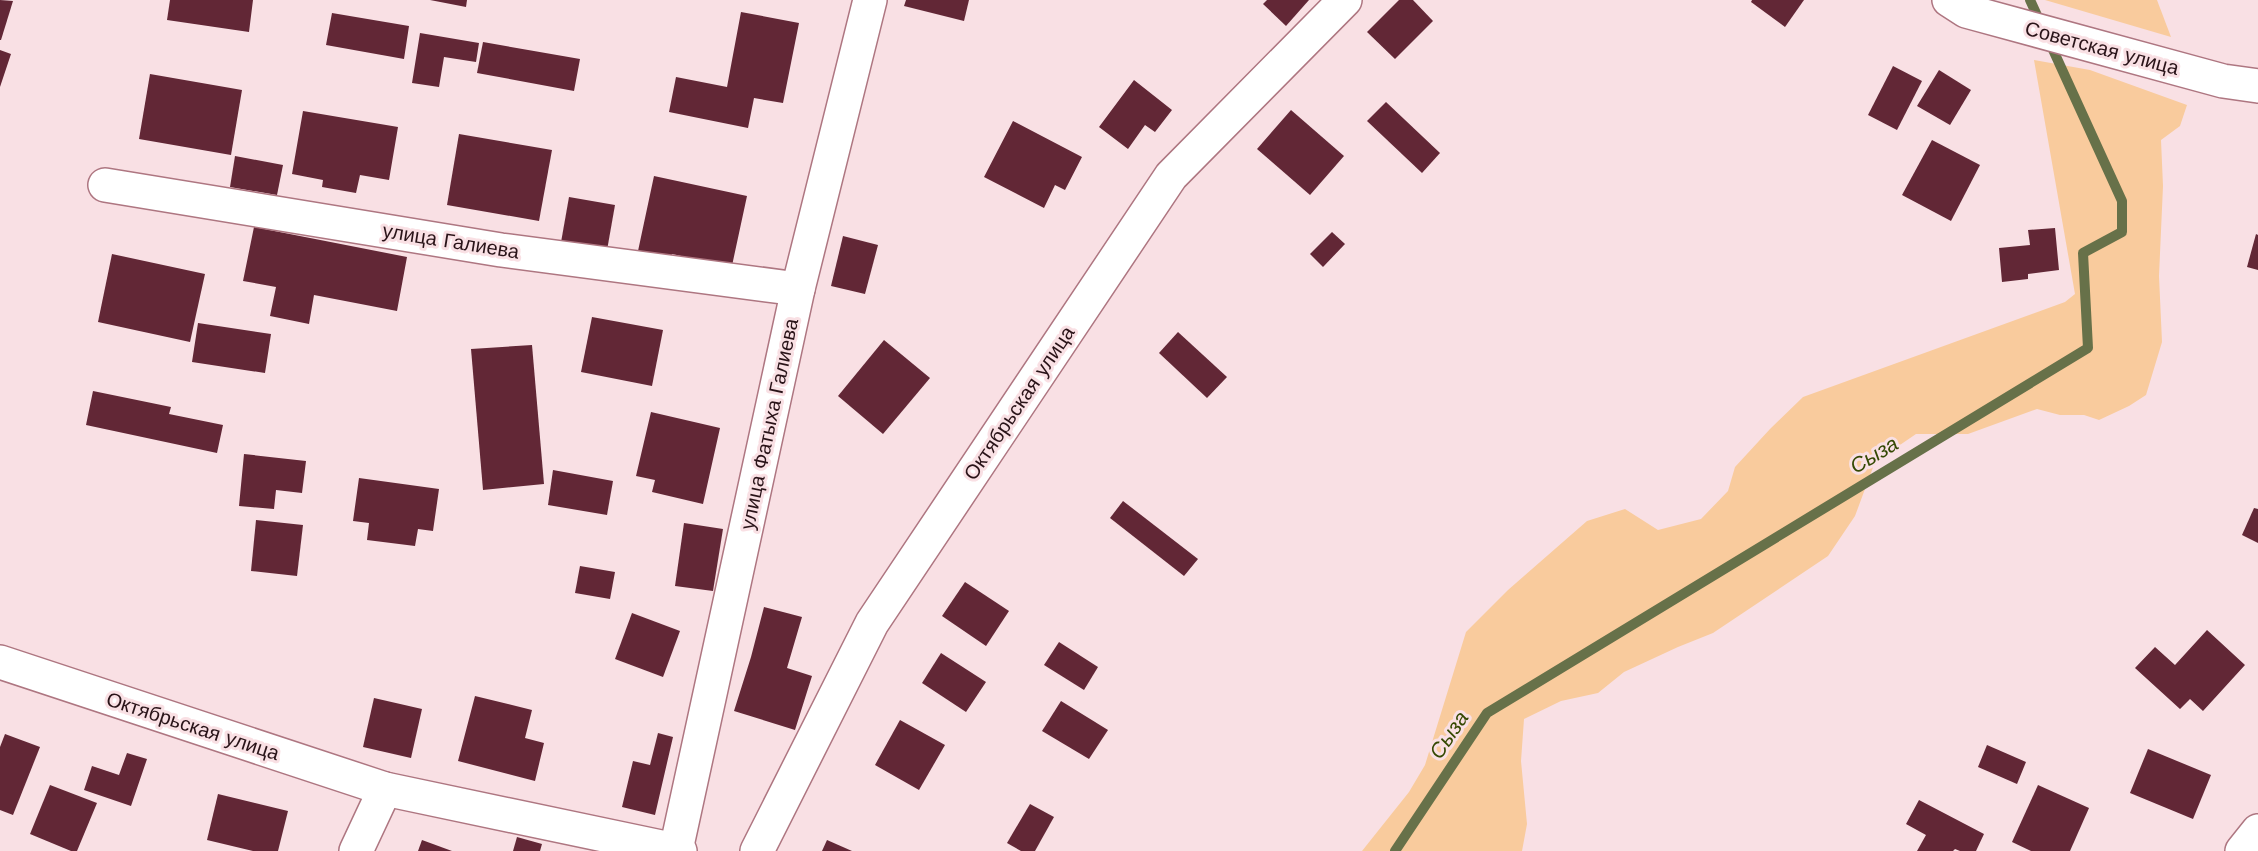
<svg xmlns="http://www.w3.org/2000/svg" width="2258" height="851" font-family="'Work Sans',sans-serif">
<style>
.green{fill:#f9cb9d}
.lines{fill:none;stroke-linecap:round;stroke-linejoin:round}
.stream{stroke:#677149;stroke-width:10}
.building{fill:#622736}
.minor-casing{stroke:#ae7681;stroke-width:36}
.minor{stroke:#fff;stroke-width:33}
.labels{text-anchor:middle;stroke-width:6;stroke-linejoin:round;paint-order:stroke}
.street-label{font-size:20px;fill:#291318;stroke:#f9e0e4}
.water-label{font-size:21px;font-style:italic;fill:#344802;stroke:#f9e0e4}
</style>
<rect width="100%" height="100%" fill="#f9e0e4"/>
<!-- green -->
<g class="green">
<path d="M2045,0H2157L2171,37Z"/>
<path d="M2034,60L2090,70L2187,105L2180,126L2161,140L2163,186L2159,276L2162,342L2146,395L2129,406L2099,420L2084,415H2060L2037,409L1968,434H1916L1875,462L1855,516L1828,556L1713,633L1678,647L1624,672L1598,693L1561,701L1524,719L1521,761L1527,824L1522,851H1362L1409,792L1425,765L1466,632L1508,590L1587,521L1625,509L1658,530L1701,519L1728,491L1735,467L1770,429L1803,397L2065,302L2075,294Z"/>
</g>
<g class="lines">
<!-- stream -->
<g class="stream">
<path d="M2030,0L2041,24"/>
<path d="M1395,851L1487,713L2088,348L2083,253L2122,232V201L2049,41"/>
</g>
</g>
<!-- building -->
<g class="building">
<path d="M0,0L13,1L1,40H0Z"/>
<path d="M170,0H253L249,32L167,20Z"/>
<path d="M430,0H467L466,7Z"/>
<path d="M906,0H969L964,21L904,6Z"/>
<path d="M1267,0H1309L1286,26L1263,4Z"/>
<path d="M1399,0H1413L1433,21L1395,59L1367,32Z"/>
<path d="M1752,0H1804L1785,27L1751,2Z"/>
<path d="M741,12L799,23L783,103L754,98L748,128L669,112L676,77L727,87Z"/>
<path d="M332,13L409,26L404,59L326,45Z"/>
<path d="M420,33L479,43L476,62L444,57L439,87L412,83Z"/>
<path d="M483,42L580,59L574,91L477,73Z"/>
<path d="M0,50L11,54L0,87Z"/>
<path d="M1893,66L1922,81L1897,130L1868,115Z"/>
<path d="M1939,70L1971,90L1950,125L1917,106Z"/>
<path d="M150,74L242,90L231,155L139,139Z"/>
<path d="M1134,80L1172,110L1155,132L1145,125L1128,149L1099,127Z"/>
<path d="M1386,102L1440,153L1422,173L1367,121Z"/>
<path d="M1291,110L1344,156L1310,195L1257,149Z"/>
<path d="M303,111L398,127L389,180L360,175L356,193L322,187L323,180L292,174Z"/>
<path d="M1013,121L1082,157L1065,190L1055,185L1044,208L984,177Z"/>
<path d="M459,134L552,150L539,221L447,205Z"/>
<path d="M1932,140L1980,165L1951,221L1902,195Z"/>
<path d="M235,156L283,165L277,195L230,187Z"/>
<path d="M654,176L747,196L730,275L693,268L695,259L672,254L670,258L638,251Z"/>
<path d="M569,197L615,205L606,256L560,248Z"/>
<path d="M254,227L407,257L397,311L314,295L309,324L270,316L276,287L243,281Z"/>
<path d="M2055,228L2059,270L2028,274V279L2002,282L1999,248L2030,245L2028,230Z"/>
<path d="M1332,232L1345,244L1323,267L1310,254Z"/>
<path d="M2256,234L2258,235V270L2247,267Z"/>
<path d="M843,236L878,245L865,294L831,286Z"/>
<path d="M112,254L205,274L190,342L98,322Z"/>
<path d="M592,317L663,330L652,386L581,372Z"/>
<path d="M198,323L271,334L265,373L192,362Z"/>
<path d="M1178,332L1227,377L1207,398L1159,353Z"/>
<path d="M884,340L930,378L883,434L838,396Z"/>
<path d="M532,345L544,484L483,490L471,349Z"/>
<path d="M93,391L171,407L169,414L223,425L217,453L86,425Z"/>
<path d="M651,412L720,428L703,504L652,492L655,480L636,476Z"/>
<path d="M244,454L306,461L302,493L276,490L274,509L239,506Z"/>
<path d="M553,470L613,481L607,515L548,505Z"/>
<path d="M359,478L439,489L433,531L418,529L415,546L367,540L369,523L353,521Z"/>
<path d="M1123,501L1198,559L1184,576L1110,518Z"/>
<path d="M2254,508L2258,509V543L2242,535Z"/>
<path d="M256,520L303,525L297,576L251,571Z"/>
<path d="M684,523L723,529L713,591L675,586Z"/>
<path d="M580,566L615,572L610,599L575,593Z"/>
<path d="M965,582L1009,611L986,646L942,616Z"/>
<path d="M764,607L802,617L787,668L812,676L795,730L734,711L751,657Z"/>
<path d="M632,613L680,631L663,677L615,659Z"/>
<path d="M2207,630L2245,665L2203,711L2190,699L2180,709L2135,668L2155,647L2175,665Z"/>
<path d="M1059,642L1098,667L1084,690L1044,665Z"/>
<path d="M941,653L986,682L966,712L922,683Z"/>
<path d="M475,696L532,710L525,738L544,743L535,781L458,761Z"/>
<path d="M374,698L422,709L411,758L363,747Z"/>
<path d="M1061,701L1108,730L1089,759L1042,731Z"/>
<path d="M900,720L945,745L919,790L875,765Z"/>
<path d="M658,733L673,737L655,815L622,807L633,761L650,765Z"/>
<path d="M5,734L40,747L13,815L0,810V747Z"/>
<path d="M1987,745L2026,762L2017,784L1978,767Z"/>
<path d="M2148,749L2211,775L2193,819L2130,793Z"/>
<path d="M127,753L147,759L131,806L84,790L92,766L119,775Z"/>
<path d="M50,785L97,803L77,851H71L30,834Z"/>
<path d="M2038,785L2089,808L2070,851H2031L2012,842Z"/>
<path d="M218,794L288,811L278,851H253L207,840Z"/>
<path d="M1919,800L1984,834L1976,851H1960L1955,849L1953,851H1917L1926,835L1906,824Z"/>
<path d="M1030,804L1054,817L1035,851H1021L1007,843Z"/>
<path d="M517,837L542,844L540,851H513Z"/>
<path d="M422,840L452,851H418Z"/>
<path d="M827,840L852,851H822Z"/>
</g>
<g class="lines">
<!-- minor casing -->
<g class="minor-casing">
<g id="minor">
<path d="M1949,0L1966,11L2223,81L2258,86"/>
<path d="M105,185L501,250L798,289"/>
<path d="M0,662L385,789L680,851"/>
<path d="M676,850L798,289L870,0"/>
<path d="M356,851L385,789"/>
<path d="M757,851L872,623L1171,176L1345,0"/>
<path d="M2242,851L2258,831"/>
</g>
</g>
<!-- minor -->
<use href="#minor" class="minor"/>
</g>
<g class="labels">
<!-- street labels -->
<g class="street-label">
<text transform="translate(2102 48) rotate(15)" y="7">Советская улица</text>
<text transform="translate(451 241) rotate(9)" y="7">улица Галиева</text>
<text transform="translate(1019 403) rotate(-56)" y="7">Октябрьская улица</text>
<text transform="translate(769 424) rotate(-78)" y="7">улица Фатыха Галиева</text>
<text transform="translate(193 726) rotate(18)" y="7">Октябрьская улица</text>
</g>
<!-- water labels -->
<g class="water-label">
<text transform="translate(1874 455) rotate(-31)" y="7">Сыза</text>
<text transform="translate(1449 735) rotate(-56)" y="7">Сыза</text>
</g>
</g>
</svg>
